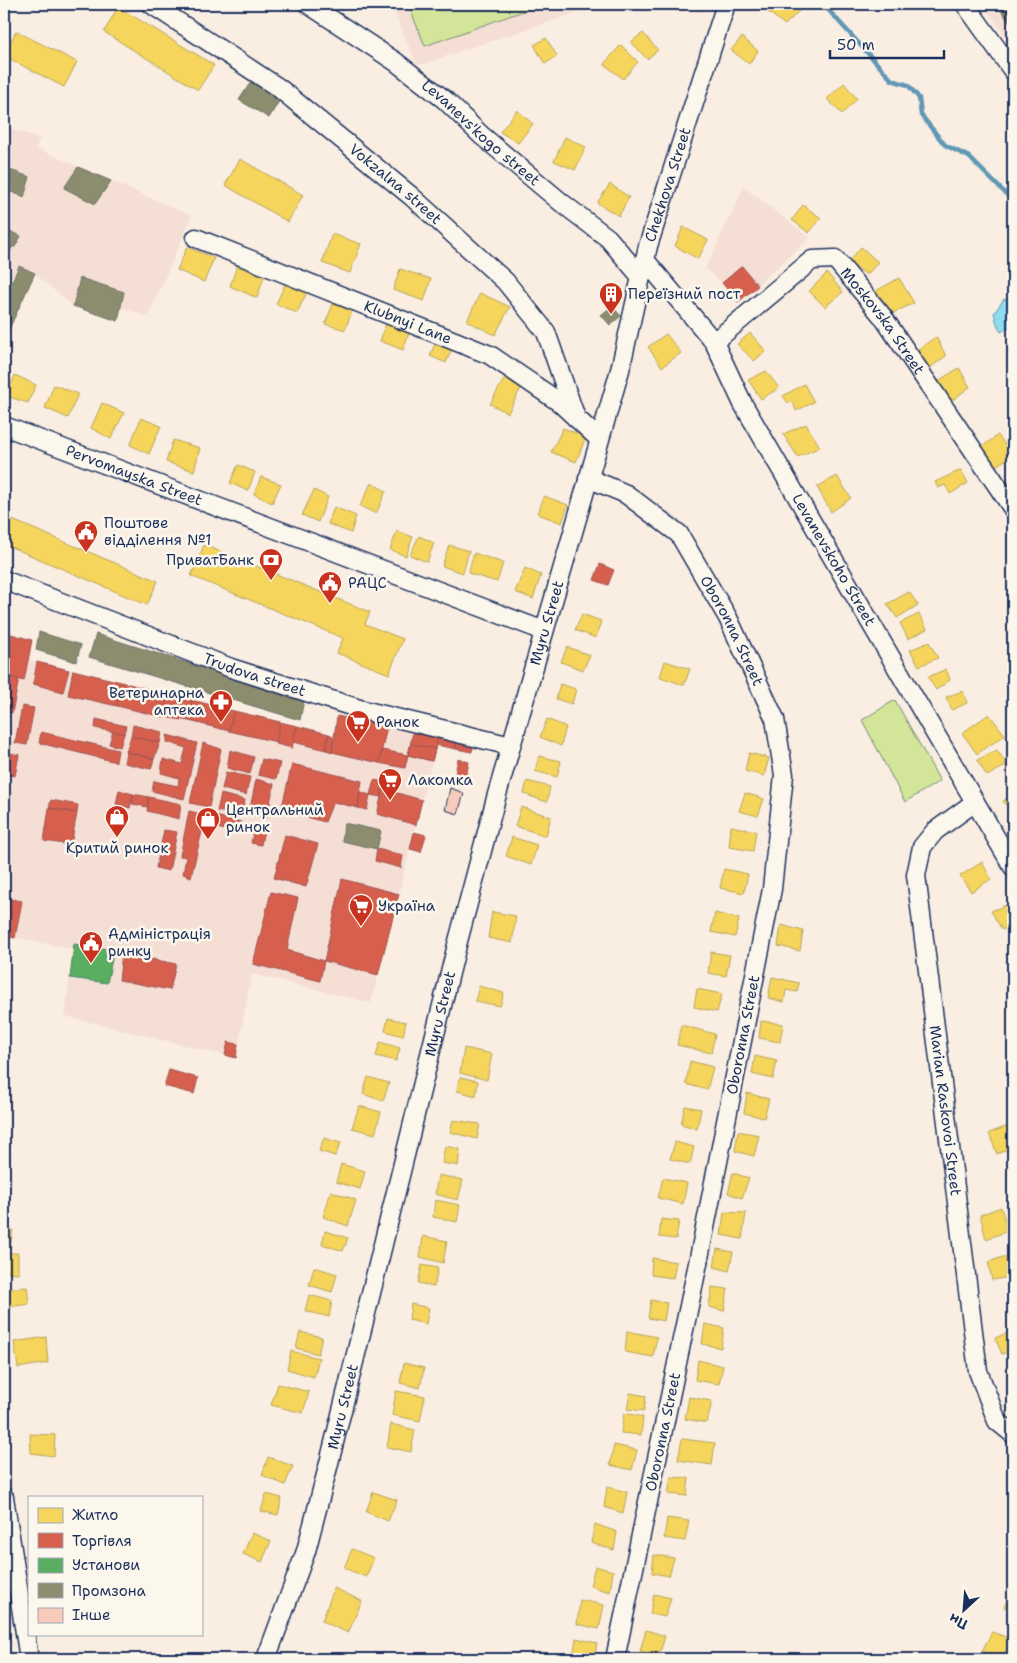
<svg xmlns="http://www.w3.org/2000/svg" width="1017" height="1663" font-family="'Shantell Sans',sans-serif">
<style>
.built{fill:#f5dfd5}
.green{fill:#d2e599;stroke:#768a7c}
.water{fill:#8fdcef;stroke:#6197b5}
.homes{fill:#f6d55c;stroke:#b4a35d}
.shops{fill:#d6604d;stroke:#9e5152}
.public{fill:#5aae61;stroke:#478860}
.industry{fill:#8c8c6e;stroke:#6a7069}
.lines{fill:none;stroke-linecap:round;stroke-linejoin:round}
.stream{stroke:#6197b5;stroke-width:4.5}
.building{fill:#f8cabc;stroke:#1b2f5e}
.minor-casing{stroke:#1b2f5e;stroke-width:21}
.minor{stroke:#fbf7ec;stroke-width:18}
.labels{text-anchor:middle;stroke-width:5;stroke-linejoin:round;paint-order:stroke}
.street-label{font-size:15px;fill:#1b2f5e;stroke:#fbf7ec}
.poi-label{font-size:15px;fill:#1b2f5e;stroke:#fbf7ec;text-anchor:start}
</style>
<rect width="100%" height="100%" fill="#faeee2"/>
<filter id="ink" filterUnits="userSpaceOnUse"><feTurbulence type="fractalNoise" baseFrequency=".02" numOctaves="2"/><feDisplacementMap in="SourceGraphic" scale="10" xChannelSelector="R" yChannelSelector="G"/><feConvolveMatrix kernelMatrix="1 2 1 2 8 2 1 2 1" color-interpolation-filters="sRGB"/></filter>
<g filter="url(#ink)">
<!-- built -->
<g class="built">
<path d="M391,4H603L417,66Z"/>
<path d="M983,4H1013V47Z"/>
<path d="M4,127L40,138L36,148L192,216L148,317L121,307L73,306L35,274L4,340Z"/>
<path d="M744,187L810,238L738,302L722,283L705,269Z"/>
<path d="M4,632L32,640L30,660L333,736L337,716L438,738L371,1003L252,974L236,1058L65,1016L73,949L4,936Z"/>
</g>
<!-- green -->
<g class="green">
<path d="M408,4H543L425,46Z"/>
<path d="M895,700L940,781L905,802L862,720Z"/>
</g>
<!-- water -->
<path class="water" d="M1004,299L1013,303V325L1001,332L997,324L994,313Z"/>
<!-- homes -->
<g class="homes">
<path d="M681,4H700L698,9Z"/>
<path d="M774,4H796L802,8L785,25L767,11Z"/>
<path d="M118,7L214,65L198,90L104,32Z"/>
<path d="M16,31L77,62L64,87L4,56Z"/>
<path d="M643,33L658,50L647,59L631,42Z"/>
<path d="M742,37L758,51L749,64L731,50Z"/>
<path d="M546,38L557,56L545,64L534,45Z"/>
<path d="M621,45L638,62L623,79L604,64Z"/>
<path d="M844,83L857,99L842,114L827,99Z"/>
<path d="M517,110L533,124L518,143L500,132Z"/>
<path d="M565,137L586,147L575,170L554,161Z"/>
<path d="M240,159L303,195L288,222L225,185Z"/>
<path d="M610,184L629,197L619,216L597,203Z"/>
<path d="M803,205L821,218L809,233L792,220Z"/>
<path d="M683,227L708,240L698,259L675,246Z"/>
<path d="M332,234L361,244L350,273L322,263Z"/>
<path d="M187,247L214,258L204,282L177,270Z"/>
<path d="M861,247L878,262L867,275L848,262Z"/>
<path d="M237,266L264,276L257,298L230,286Z"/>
<path d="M400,269L431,279L424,301L393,290Z"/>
<path d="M827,273L843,292L825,307L809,291Z"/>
<path d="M899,278L914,303L893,313L876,291Z"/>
<path d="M286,282L308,290L297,313L276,304Z"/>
<path d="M480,293L510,307L495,335L467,321Z"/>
<path d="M333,304L352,311L345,330L325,324Z"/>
<path d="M387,321L410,330L403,350L380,341Z"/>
<path d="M750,333L766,351L754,361L737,344Z"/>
<path d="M666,334L681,353L662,367L648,347Z"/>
<path d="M936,337L946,356L930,368L917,350Z"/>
<path d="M437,339L453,346L446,363L430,356Z"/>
<path d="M959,368L970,387L951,401L938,381Z"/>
<path d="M766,371L779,388L761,399L748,380Z"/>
<path d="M507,374L523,384L508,413L490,404Z"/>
<path d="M15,375L36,385L28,403L6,396Z"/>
<path d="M804,384L814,402L796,411L793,402L788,403L783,396Z"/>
<path d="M54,385L78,394L68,418L45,408Z"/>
<path d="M102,403L124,413L111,439L91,428Z"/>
<path d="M141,418L161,426L149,454L130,445Z"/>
<path d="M806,424L820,447L798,457L783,434Z"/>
<path d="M563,428L586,437L576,462L551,452Z"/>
<path d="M998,435L1013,455L993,468L980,448Z"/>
<path d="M173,440L200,448L194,471L166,462Z"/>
<path d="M238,465L255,472L248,491L230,483Z"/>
<path d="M961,470L968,483L950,494L945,485L938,488L935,482Z"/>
<path d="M837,476L851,498L831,512L817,487Z"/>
<path d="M261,477L281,484L272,503L254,494Z"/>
<path d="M1013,479V497L1005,485Z"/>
<path d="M371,483L386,491L376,514L360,506Z"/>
<path d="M314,490L328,497L318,522L302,515Z"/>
<path d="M544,496L568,505L562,523L538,514Z"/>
<path d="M334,507L356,516L351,533L328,524Z"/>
<path d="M10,519L158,581L147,605L4,544V533Z"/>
<path d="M397,531L413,537L406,556L390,550Z"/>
<path d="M419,536L434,543L427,562L410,555Z"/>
<path d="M204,545L370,612L365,624L403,639L389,674L337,653L343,638L191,576Z"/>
<path d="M449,545L469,551L463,573L442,566Z"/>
<path d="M474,553L503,563L497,582L468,573Z"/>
<path d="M525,568L541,575L533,599L515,592Z"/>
<path d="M909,592L918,605L897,618L887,604Z"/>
<path d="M582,614L601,621L596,638L575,630Z"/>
<path d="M919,614L927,629L908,639L900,623Z"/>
<path d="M929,642L938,658L919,666L910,650Z"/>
<path d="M567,647L590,655L583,670L561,662Z"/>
<path d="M665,661L690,669L684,685L660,677Z"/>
<path d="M946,669L950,680L936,690L928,677Z"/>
<path d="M560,684L576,689L572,704L556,699Z"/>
<path d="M963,691L967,703L952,710L946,697Z"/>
<path d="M989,714L1005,735L977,754L962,733Z"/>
<path d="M547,719L566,727L561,746L540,737Z"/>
<path d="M997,750L1007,765L987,776L977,760Z"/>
<path d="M749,753L769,758L764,776L745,771Z"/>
<path d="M539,756L561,761L557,777L535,771Z"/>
<path d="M527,781L550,787L547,802L524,794Z"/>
<path d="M745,793L764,799L758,816L739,811Z"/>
<path d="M1013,795V814L1003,801Z"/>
<path d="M521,807L551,817L546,836L515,826Z"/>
<path d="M731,826L756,831L753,851L729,847Z"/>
<path d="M512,837L537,845L531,865L506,856Z"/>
<path d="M982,862L991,879L971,892L960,876Z"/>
<path d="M724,869L748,874L744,893L720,888Z"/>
<path d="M1009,904L1013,911V925L1002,930L991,911Z"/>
<path d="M492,912L516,916L512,943L488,938Z"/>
<path d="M715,913L739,919L735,937L711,932Z"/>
<path d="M781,925L803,931L800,951L778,946Z"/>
<path d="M711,952L730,955L726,976L708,973Z"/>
<path d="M772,977L799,983L797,992L786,990L784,1002L768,998Z"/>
<path d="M479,986L504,993L500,1006L475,1001Z"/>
<path d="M697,989L722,994L717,1012L694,1007Z"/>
<path d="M388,1018L406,1022L403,1036L385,1031Z"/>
<path d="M761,1021L783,1024L780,1042L759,1038Z"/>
<path d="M681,1025L715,1034L711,1053L677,1045Z"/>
<path d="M380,1042L400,1048L396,1061L376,1056Z"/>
<path d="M464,1048L492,1054L487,1080L460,1073Z"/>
<path d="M755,1056L777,1061L773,1079L752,1074Z"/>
<path d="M690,1061L713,1067L707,1090L686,1084Z"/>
<path d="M368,1077L389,1083L383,1101L363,1094Z"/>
<path d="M460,1077L478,1081L476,1096L457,1091Z"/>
<path d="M747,1093L769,1099L764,1118L744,1113Z"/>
<path d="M359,1106L381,1112L375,1134L352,1128Z"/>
<path d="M685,1106L701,1109L697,1129L681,1124Z"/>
<path d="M453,1120L480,1124L477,1139L450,1132Z"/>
<path d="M1008,1126L1013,1141V1147L997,1154L989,1133Z"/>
<path d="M738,1131L759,1135L754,1156L735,1151Z"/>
<path d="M324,1138L341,1143L335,1156L319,1151Z"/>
<path d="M675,1142L694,1147L690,1164L670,1159Z"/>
<path d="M445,1146L460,1149L458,1166L442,1163Z"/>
<path d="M4,1161L7,1182H4Z"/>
<path d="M341,1164L365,1171L360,1189L336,1182Z"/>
<path d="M733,1173L749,1178L742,1198L728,1193Z"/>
<path d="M438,1175L463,1180L458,1200L435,1194Z"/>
<path d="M663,1178L687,1183L683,1204L658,1198Z"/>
<path d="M331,1191L356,1200L348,1226L323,1217Z"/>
<path d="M4,1192L7,1211H4Z"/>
<path d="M435,1200L460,1205L457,1222L433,1217Z"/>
<path d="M1001,1207L1008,1231L986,1239L980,1215Z"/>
<path d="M724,1212L746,1213L742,1239L721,1235Z"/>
<path d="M661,1219L679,1221L676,1239L659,1237Z"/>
<path d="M4,1229L13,1230L10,1247L4,1246Z"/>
<path d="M325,1231L348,1238L343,1251L322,1244Z"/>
<path d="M423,1236L447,1241L443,1263L420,1257Z"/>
<path d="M717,1249L733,1252L729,1271L714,1267Z"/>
<path d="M4,1253H18V1273L4,1272Z"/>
<path d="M1006,1256L1011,1277L992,1280L988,1262Z"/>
<path d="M652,1258L676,1262L673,1278L651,1275Z"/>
<path d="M422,1265L438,1268L434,1287L418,1283Z"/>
<path d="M314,1267L337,1274L332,1292L309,1285Z"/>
<path d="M27,1287L29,1304L8,1307L5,1289Z"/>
<path d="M712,1287L728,1289L724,1311L709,1307Z"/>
<path d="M309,1295L332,1301L329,1317L305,1311Z"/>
<path d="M651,1300L667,1303L664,1321L648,1318Z"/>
<path d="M411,1304L429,1308L426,1324L409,1320Z"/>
<path d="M705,1324L724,1328L721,1348L702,1344Z"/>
<path d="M627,1331L657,1337L653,1357L625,1352Z"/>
<path d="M1012,1331L1013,1350L1002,1354L995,1338Z"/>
<path d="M300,1332L322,1337L318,1354L296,1348Z"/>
<path d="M46,1337L48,1363L18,1368L14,1342Z"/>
<path d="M291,1351L319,1358L314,1377L287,1369Z"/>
<path d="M698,1360L723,1366L719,1384L695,1380Z"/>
<path d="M404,1363L424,1368L420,1388L400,1383Z"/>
<path d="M1013,1368V1385L1008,1369Z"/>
<path d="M278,1384L309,1392L303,1413L271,1405Z"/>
<path d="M396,1391L425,1396L420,1421L392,1415Z"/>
<path d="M630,1393L646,1396L644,1411L627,1409Z"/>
<path d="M689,1397L712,1401L707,1423L685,1419Z"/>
<path d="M624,1413L643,1417L641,1435L621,1433Z"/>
<path d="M391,1424L415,1430L411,1452L387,1447Z"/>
<path d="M30,1434L55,1435L54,1456L31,1453Z"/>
<path d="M682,1439L715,1443L712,1465L678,1460Z"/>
<path d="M614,1445L637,1450L632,1470L610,1465Z"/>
<path d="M268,1457L293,1466L285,1485L262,1475Z"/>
<path d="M671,1477L689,1478L687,1496L668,1494Z"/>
<path d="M607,1487L627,1492L623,1513L604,1507Z"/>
<path d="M373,1492L397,1500L388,1521L366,1512Z"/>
<path d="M266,1494L282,1498L278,1515L261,1511Z"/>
<path d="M667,1518L689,1521L685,1541L664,1538Z"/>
<path d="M595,1524L617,1532L614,1550L591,1543Z"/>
<path d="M252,1533L271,1541L262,1562L243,1554Z"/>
<path d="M352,1549L374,1558L366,1577L344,1568Z"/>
<path d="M654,1555L674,1558L669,1576L652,1573Z"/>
<path d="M595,1566L613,1571L610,1592L590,1586Z"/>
<path d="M334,1588L362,1601L348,1633L322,1621Z"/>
<path d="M1013,1588V1611L1004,1607Z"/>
<path d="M654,1594L671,1598L665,1617L650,1614Z"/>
<path d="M580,1600L604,1605L599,1629L577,1624Z"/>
<path d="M646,1630L665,1636L659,1656L640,1651Z"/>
<path d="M992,1632L1011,1639L1002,1659L982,1651Z"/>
<path d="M576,1638L597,1643L594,1659L573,1657Z"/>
<path d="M199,1654L209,1659H196Z"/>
</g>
<!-- shops -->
<g class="shops">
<path d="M742,266L758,286L738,302L722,283Z"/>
<path d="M600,564L614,570L608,585L594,580Z"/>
<path d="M4,632L32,640L24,681L4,676Z"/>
<path d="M37,662L69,670L63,692L33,684Z"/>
<path d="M73,670L121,682L117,706L68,695Z"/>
<path d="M4,676L19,679L12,713L4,711Z"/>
<path d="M121,682L168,694L163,717L117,706Z"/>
<path d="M168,694L192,700L189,721L163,717Z"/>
<path d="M192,700L234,711L229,731L189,721Z"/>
<path d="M22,706L34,708L27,745L15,743Z"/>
<path d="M4,711L8,712L4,732Z"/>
<path d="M234,711L280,722L277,742L229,731Z"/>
<path d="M337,716L387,726L379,763L332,752Z"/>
<path d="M96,719L126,726L124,734L95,728Z"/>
<path d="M280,722L297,726L292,748L276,744Z"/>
<path d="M133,725L162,732L160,743L131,736Z"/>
<path d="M297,726L329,734L326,750L293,742Z"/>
<path d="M113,731L124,734L120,747L109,744Z"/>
<path d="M41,732L118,750L116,762L39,743Z"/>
<path d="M413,732L438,738L432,761L408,755Z"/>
<path d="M329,734L333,736L332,752L326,750Z"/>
<path d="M167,735L197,743L184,799L152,791L154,781L178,786L179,778L161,773L163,759L182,764L186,748L167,742Z"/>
<path d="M131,736L160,743L154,759L126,752Z"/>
<path d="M438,738H457L456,749L436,745Z"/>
<path d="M457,738L474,741L472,752L456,749Z"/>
<path d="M203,743L221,749L209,807L190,803Z"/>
<path d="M411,744L435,749L432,761L408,755Z"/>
<path d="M230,750L254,757L250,774L227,768Z"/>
<path d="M382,750L408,755L405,768L379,763Z"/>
<path d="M126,752L154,759L151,769L124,763Z"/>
<path d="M10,753L19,755L15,776L4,774Z"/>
<path d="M262,759L280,763L276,779L258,775Z"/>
<path d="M458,759L469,762L465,782L454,779Z"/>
<path d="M292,764L362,781L358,808L333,802L325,822L281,811Z"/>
<path d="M226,772L250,777L246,795L222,789Z"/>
<path d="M256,779L274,784L267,818L249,814Z"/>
<path d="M374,780L385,782L381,797L370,795Z"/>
<path d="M383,789L422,800L416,825L377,814Z"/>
<path d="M119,790L133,794L130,808L116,804Z"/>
<path d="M360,792L370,795L367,810L358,808Z"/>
<path d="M133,794L149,797L147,807L132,804Z"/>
<path d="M221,794L245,800L241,816L217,811Z"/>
<path d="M149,797L181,804L179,819L147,811Z"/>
<path d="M51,800L78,805L77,813L49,808Z"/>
<path d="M49,808L77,813L71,845L44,841Z"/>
<path d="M189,811L206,815L191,877L183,874L186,857L180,856Z"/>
<path d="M215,816L241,822L238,833L213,827Z"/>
<path d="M255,825H265L261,845L251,843Z"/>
<path d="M164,830L177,832L169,871L156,868Z"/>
<path d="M414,832L426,835L421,852L410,849Z"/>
<path d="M285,835L318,844L306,887L274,878Z"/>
<path d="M377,849L403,855L401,868L375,861Z"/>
<path d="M342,879L399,894L378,975L324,961Z"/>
<path d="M271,892L298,898L287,950L324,961L320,981L253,964Z"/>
<path d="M4,898L22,901L15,938L4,936Z"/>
<path d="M122,953L176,964L170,990L119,980Z"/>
<path d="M228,1042L238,1044L236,1058L225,1055Z"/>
<path d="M169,1070L198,1078L194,1094L164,1086Z"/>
</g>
<!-- public -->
<path class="public" d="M74,944L114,950L107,983L70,978Z"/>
<!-- industry -->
<g class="industry">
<path d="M996,4H1013V27Z"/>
<path d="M253,79L282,96L269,118L239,100Z"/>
<path d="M78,167L111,181L95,204L64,188Z"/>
<path d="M4,168L30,177L24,197L4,189Z"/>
<path d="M4,229L21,236L15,247H12L4,267Z"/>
<path d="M19,266L35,273L4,340V299Z"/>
<path d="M80,278L124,292L118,321L73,306Z"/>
<path d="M612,306L621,316L610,325L601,315Z"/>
<path d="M39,632L81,645L76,662L36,650Z"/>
<path d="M96,634L304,700L300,720L89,657Z"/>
<path d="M344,823L381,831L377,849L342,841Z"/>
</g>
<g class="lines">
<!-- stream -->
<path class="stream" d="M823,4L892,80L908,85L919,98L921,115L945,145L969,157L1013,201"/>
</g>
<!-- building -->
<path class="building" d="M450,788L464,793L458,814L445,810Z"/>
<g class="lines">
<!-- minor casing -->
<g class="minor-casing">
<g id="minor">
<path id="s1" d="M151,4L279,88L411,196L505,281L546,332L576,418"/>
<path id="s2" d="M308,4L396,62L445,100L481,135L562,203L608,238L641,277"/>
<path d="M965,4L1013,71"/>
<path id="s3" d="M196,238L490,355L559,402L599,439"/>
<path id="s4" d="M645,260L714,342L743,404L1013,867"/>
<path id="s5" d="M714,342L812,260L835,259L883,317L1013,509"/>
<path id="s6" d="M4,426L544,631"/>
<path id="s7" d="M588,478L626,494L679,534L728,618L775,719L784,775L772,889L698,1263L615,1659"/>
<path id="s8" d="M4,580L231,668L363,710L511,746"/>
<path id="s9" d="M975,802L935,831L922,847L916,875L978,1371L997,1421L1013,1434"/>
<path d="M4,1497L29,1659"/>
<path id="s10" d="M266,1659L306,1551L328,1467L457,945L496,798L620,370L648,246L726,4"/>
</g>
</g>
<!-- minor -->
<use href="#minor" class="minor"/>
</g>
</g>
<!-- icons -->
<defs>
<g id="building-pin" transform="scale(1.25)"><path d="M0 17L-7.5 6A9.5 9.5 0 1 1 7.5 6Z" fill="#c8321e" stroke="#fbf7ec"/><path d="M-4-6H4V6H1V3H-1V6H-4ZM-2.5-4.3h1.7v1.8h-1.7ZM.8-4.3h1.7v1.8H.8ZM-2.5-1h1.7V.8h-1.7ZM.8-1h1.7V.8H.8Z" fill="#fff"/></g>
<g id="civic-pin" transform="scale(1.25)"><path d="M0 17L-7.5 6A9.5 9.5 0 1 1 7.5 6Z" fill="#c8321e" stroke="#fbf7ec"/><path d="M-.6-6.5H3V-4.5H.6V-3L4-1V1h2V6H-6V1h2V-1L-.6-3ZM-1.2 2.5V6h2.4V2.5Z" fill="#fff"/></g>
<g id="bank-pin" transform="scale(1.25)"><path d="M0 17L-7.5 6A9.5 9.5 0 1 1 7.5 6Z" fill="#c8321e" stroke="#fbf7ec"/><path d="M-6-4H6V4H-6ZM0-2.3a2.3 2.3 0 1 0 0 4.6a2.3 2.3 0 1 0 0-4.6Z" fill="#fff"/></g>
<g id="pharmacy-pin" transform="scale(1.25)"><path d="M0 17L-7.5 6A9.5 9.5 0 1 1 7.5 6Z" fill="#c8321e" stroke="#fbf7ec"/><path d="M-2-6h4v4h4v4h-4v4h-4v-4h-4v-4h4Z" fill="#fff"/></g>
<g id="supermarket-pin" transform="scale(1.25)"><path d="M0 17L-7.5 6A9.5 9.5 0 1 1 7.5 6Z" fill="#c8321e" stroke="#fbf7ec"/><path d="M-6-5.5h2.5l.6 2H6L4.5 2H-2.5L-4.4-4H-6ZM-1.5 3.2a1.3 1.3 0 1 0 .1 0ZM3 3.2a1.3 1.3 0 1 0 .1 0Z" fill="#fff"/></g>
<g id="shop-pin" transform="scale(1.25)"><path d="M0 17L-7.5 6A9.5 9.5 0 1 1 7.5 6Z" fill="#c8321e" stroke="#fbf7ec"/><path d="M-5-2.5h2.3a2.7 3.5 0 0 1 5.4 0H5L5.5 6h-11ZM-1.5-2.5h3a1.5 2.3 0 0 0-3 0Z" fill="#fff"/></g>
</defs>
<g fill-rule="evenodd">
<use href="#building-pin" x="611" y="294"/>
<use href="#civic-pin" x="86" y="532"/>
<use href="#bank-pin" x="271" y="560"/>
<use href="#civic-pin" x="330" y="583"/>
<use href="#pharmacy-pin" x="221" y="702"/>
<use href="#supermarket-pin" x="358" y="722"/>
<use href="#supermarket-pin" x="390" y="780"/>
<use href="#shop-pin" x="117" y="817"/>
<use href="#shop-pin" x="208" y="819"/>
<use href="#supermarket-pin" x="361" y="906"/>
<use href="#civic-pin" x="91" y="943"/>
</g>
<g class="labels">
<!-- street labels -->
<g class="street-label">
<text dy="5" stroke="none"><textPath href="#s2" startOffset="216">Levanevs'kogo street</textPath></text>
<text dy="5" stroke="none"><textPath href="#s1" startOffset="304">Vokzalna street</textPath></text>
<text dy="5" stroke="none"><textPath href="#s10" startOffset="1529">Chekhova Street</textPath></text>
<text dy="5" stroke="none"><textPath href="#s5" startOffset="229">Moskovska Street</textPath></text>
<text dy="5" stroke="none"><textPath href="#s3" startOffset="228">Klubnyi Lane</textPath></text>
<text dy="5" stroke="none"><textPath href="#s6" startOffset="139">Pervomayska Street</textPath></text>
<text dy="5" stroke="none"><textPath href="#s4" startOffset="356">Levanevskoho Street</textPath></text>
<text dy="5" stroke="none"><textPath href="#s10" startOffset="1074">Myru Street</textPath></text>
<text dy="5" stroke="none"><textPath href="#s7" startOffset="218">Oboronna Street</textPath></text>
<text dy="5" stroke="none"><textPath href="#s8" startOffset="268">Trudova street</textPath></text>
<text dy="5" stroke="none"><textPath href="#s10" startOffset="669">Myru Street</textPath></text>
<text transform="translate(743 1035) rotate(-79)" y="5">Oboronna Street</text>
<text dy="5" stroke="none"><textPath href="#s9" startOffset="336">Marian Raskovoi Street</textPath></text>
<text dy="5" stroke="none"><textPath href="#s10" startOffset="264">Myru Street</textPath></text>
<text transform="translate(663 1432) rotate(-78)" y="5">Oboronna Street</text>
</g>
<!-- poi labels -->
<g class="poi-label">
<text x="628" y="299">Переїзний пост</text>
<text x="104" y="528">Поштове<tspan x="104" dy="17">відділення №1</tspan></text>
<text x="254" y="565" text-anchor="end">ПриватБанк</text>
<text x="348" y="588">РАЦС</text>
<text x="204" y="698" text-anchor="end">Ветеринарна<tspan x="204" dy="17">аптека</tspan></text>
<text x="376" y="727">Ранок</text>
<text x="408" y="785">Лакомка</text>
<text x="226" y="815">Центральний<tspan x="226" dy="17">ринок</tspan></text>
<text x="117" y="853" text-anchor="middle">Критий ринок</text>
<text x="378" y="911">Україна</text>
<text x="108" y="939">Адміністрація<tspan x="108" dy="17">ринку</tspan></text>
</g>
</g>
<!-- margin -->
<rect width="1017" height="1663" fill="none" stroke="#fbf7ec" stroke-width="20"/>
<rect x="10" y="10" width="997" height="1643" fill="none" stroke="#1b2f5e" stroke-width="2" filter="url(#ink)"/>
<!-- legend -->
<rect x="28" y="1496" width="175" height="140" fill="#fbf7ec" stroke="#a1a7b3"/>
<rect x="38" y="1508" width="25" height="15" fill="#f6d55c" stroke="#a1a7b3"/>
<text x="72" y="1520" font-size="15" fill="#1b2f5e">Житло</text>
<rect x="38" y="1533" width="25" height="15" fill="#d6604d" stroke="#a1a7b3"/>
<text x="72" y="1546" font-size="15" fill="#1b2f5e">Торгівля</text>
<rect x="38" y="1558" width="25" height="15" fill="#5aae61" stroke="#a1a7b3"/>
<text x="72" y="1570" font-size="15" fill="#1b2f5e">Установи</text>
<rect x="38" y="1583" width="25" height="15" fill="#8c8c6e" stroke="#a1a7b3"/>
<text x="72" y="1596" font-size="15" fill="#1b2f5e">Промзона</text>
<rect x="38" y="1608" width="25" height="15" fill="#f8cabc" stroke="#a1a7b3"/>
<text x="72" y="1620" font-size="15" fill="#1b2f5e">Інше</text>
<!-- north arrow -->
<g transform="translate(964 1610) rotate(206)" stroke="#fbf7ec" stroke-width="4" paint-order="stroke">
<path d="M0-4L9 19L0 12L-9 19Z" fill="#1b2f5e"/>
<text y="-8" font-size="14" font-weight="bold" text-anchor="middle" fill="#1b2f5e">Пн</text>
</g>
<!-- scale -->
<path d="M830 50v8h114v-8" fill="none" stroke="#1b2f5e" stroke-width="2.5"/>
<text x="837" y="50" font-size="15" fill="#1b2f5e" stroke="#fbf7ec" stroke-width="4" paint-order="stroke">50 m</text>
</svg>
